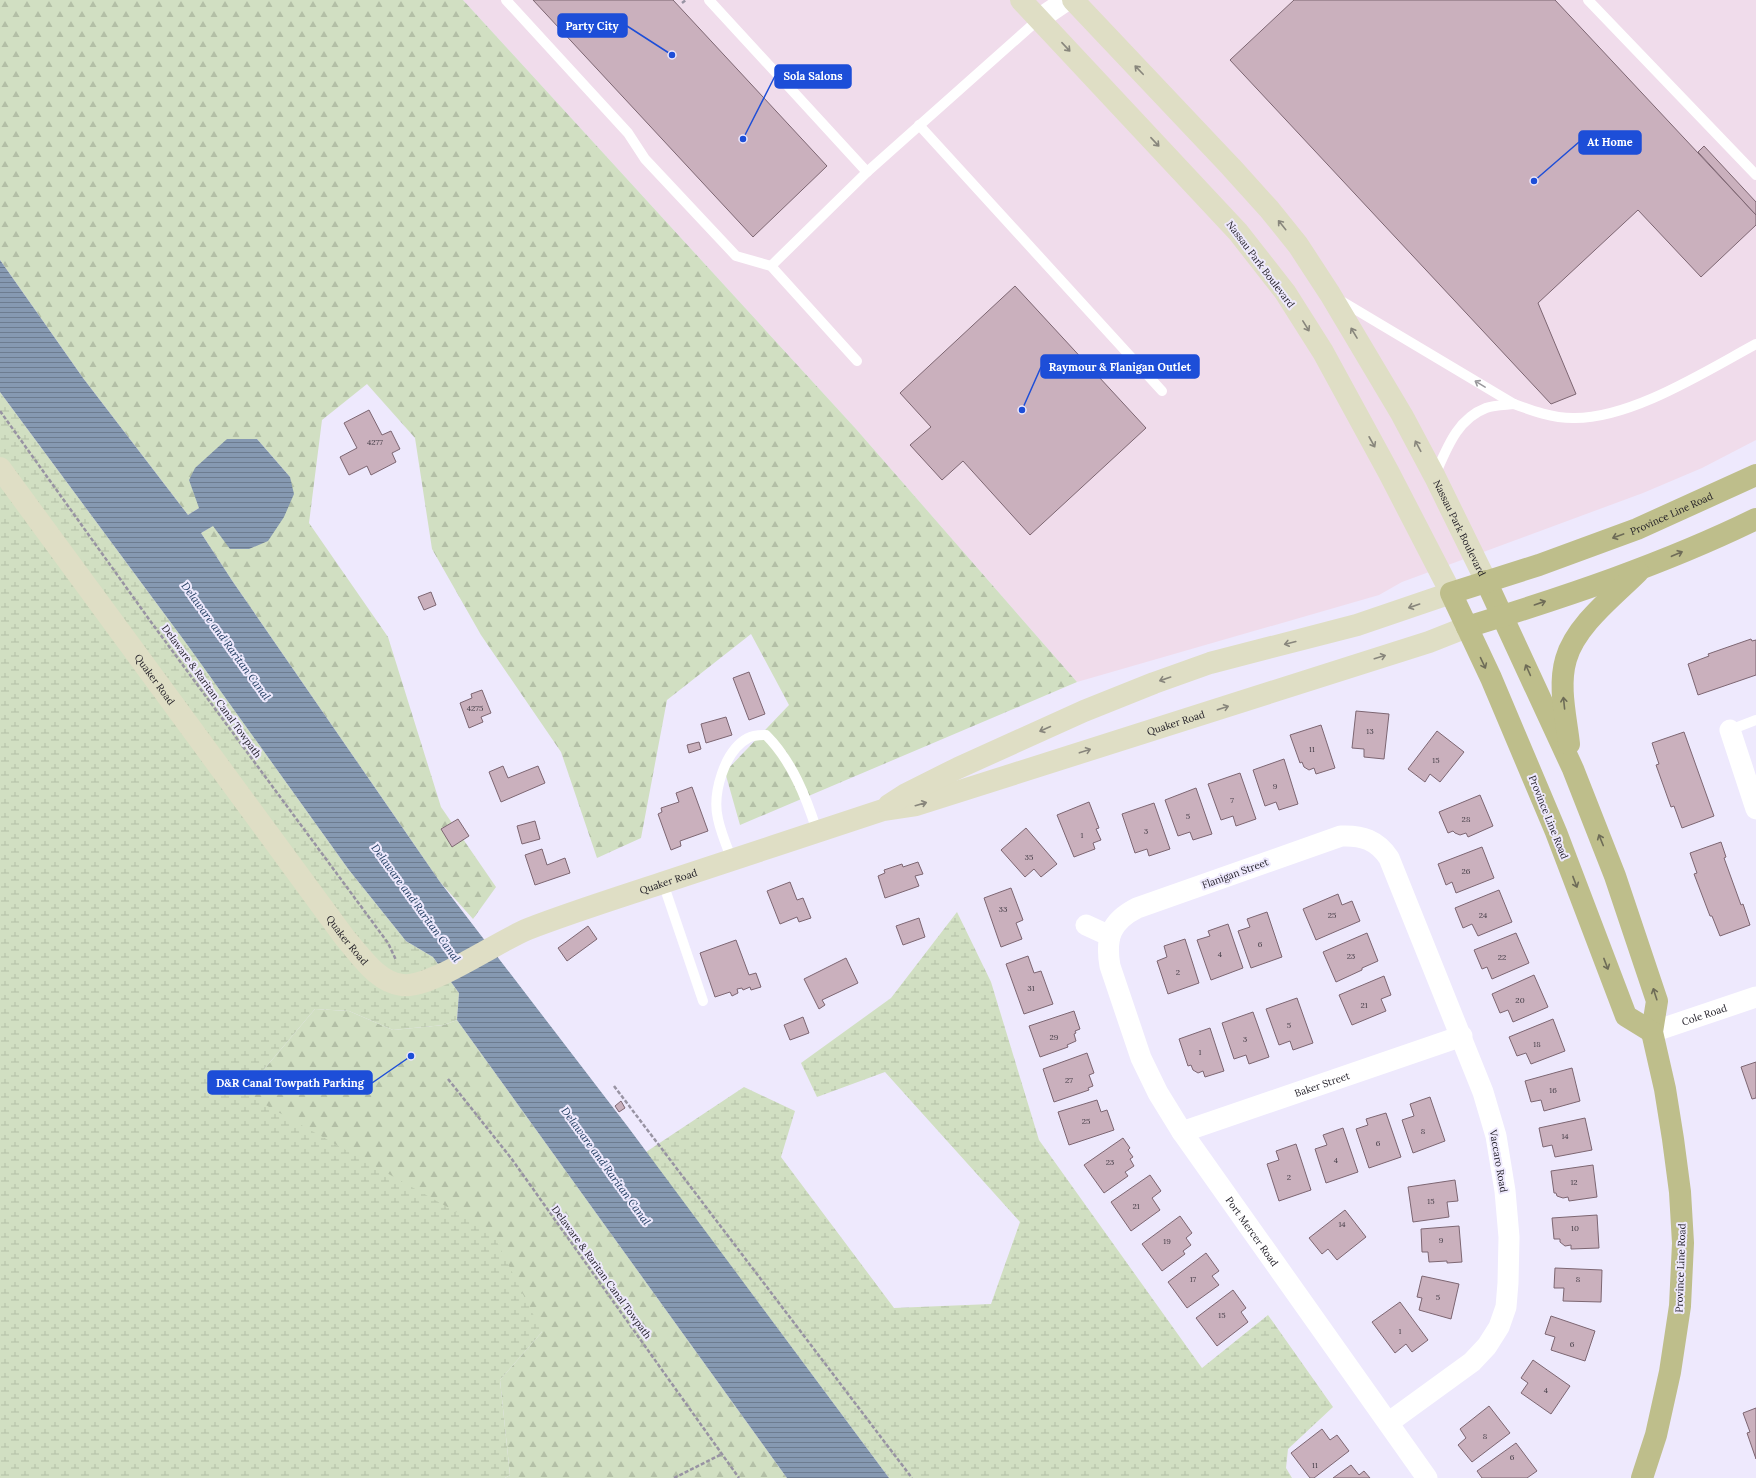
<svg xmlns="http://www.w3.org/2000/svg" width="1756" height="1478" font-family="Lora,serif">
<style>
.commercial{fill:#f0dceb}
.forest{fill:url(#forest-firs)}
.wetland{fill:url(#wetland-marsh)}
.water{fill:url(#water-rules)}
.building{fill:#cab0bd;stroke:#7d6672}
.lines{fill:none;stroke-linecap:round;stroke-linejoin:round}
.path{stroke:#9893a3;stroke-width:2.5;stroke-dasharray:4 2;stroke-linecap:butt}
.lane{stroke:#fff;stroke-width:10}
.street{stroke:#fff;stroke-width:21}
.secondary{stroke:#dfdec5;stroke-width:22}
.primary{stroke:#bebe8b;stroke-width:22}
.oneway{stroke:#88867c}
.oneway2{stroke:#99989c}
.oneway3{stroke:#6e6c57}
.labels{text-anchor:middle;stroke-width:4;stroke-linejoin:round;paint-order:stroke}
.number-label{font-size:8px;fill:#48404a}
.street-label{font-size:10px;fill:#1d1a23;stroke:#eee9fd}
.water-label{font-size:11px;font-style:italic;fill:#1b385c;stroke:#eee9fd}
.leader{fill:none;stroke:#1d4ed8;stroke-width:1.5}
.callout-dot{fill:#1d4ed8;stroke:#eee9fd;stroke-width:1.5}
.callout{fill:#1d4ed8;stroke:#1d4ed8;stroke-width:1.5}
.callout-label{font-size:11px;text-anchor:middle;font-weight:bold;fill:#fff}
</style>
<defs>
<pattern id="forest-firs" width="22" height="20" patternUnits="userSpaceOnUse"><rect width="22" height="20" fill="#d1dfc2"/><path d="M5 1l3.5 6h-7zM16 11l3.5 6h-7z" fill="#b3bfa6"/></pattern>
<pattern id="wetland-marsh" width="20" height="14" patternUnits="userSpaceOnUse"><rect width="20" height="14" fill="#d1dfc2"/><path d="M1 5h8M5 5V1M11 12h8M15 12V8" fill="none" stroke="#b3bfa6"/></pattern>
<pattern id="water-rules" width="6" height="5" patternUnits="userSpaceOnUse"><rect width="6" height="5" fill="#8699b2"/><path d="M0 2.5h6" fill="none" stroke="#6d7c90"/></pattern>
</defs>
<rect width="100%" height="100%" fill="#eee9fd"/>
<!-- commercial -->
<path class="commercial" d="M463,0H1756V440L1702,468L1643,493L1402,582L1379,595L1077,682L856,429Z"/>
<!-- forest -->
<g class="forest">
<path d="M0,0H463L856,429L1077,682L740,825L725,772L789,705L751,634L667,700L641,838L597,858L561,752L481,635L432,549L415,438L367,384L322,420L309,523L388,637L441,807L496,887L473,919L440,882L233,582L201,533L290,477L257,439L199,508L188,515L83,378L0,260Z"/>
<path d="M315,1009L349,1011L393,1030L444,1025L457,1020L787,1478H505L510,1475L500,1380L542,1332L244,1093Z"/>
</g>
<!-- wetland -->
<g class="wetland">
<path d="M0,392L189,647L349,870L406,941L433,957L459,993L457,1020L444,1025L393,1030L349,1011L315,1009L244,1093L492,1232L542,1332L500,1380L510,1475L505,1478H0Z"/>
<path d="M957,912L991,982L1039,1140L1202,1368L1268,1315L1333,1407L1288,1449L1286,1468L1292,1478H889L646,1152L744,1087L795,1111L781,1157L894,1308L991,1304L1020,1222L885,1072L817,1097L801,1063L891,998Z"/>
</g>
<!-- water -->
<path class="water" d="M0,260L83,378L188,515L199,508L189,480L195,468L227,439H257L290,477L294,494L284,517L268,541L249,549H230L213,526L201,533L233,582L440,882L628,1127L889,1478H787L457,1020L459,993L433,957L406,941L349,870L189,647L0,392Z"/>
<!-- building -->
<g class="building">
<path d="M533,0H673L827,166L753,237Z"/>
<path d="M1294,0H1555L1756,215V225L1701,277L1638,210L1538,303L1576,394L1551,404L1230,60Z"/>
<path d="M1704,146L1756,202V215L1698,152Z"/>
<path d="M1015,286L1146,428L1030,535L963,461L942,480L910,445L931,427L900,393Z"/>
<path d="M369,410L382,435L391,431L400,449L392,453L396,462L371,475L367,466L349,475L340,457L357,448L344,423Z"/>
<path d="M431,592L436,605L424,610L418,597Z"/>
<path d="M1751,639L1752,641L1756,640V675L1698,695L1688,664L1709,656L1708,654Z"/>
<path d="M749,672L765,714L749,720L733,678Z"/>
<path d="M482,690L491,713L481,717L483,722L469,728L460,703L472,698L471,694Z"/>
<path d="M1356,711L1389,714L1384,759L1364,757V749L1352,748Z"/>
<path d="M726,717L732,735L706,743L701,724Z"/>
<path d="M1321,725L1335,768L1316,774L1314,768L1309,770L1304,767L1302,762L1300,763L1290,735Z"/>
<path d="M1437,731L1464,752L1440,782L1430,774L1425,782L1408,769Z"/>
<path d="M1684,732L1714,816L1682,828L1674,806L1671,807L1656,765L1659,764L1652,743Z"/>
<path d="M699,742L701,749L689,753L687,745Z"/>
<path d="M1284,759L1298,804L1279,810L1276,802L1265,806L1253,770Z"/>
<path d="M503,766L508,778L538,766L545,783L501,802L489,772Z"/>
<path d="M1240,773L1256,819L1236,826L1233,816L1221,820L1208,784Z"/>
<path d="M692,787L708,831L680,841L681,846L671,850L658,814L662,812L661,808L679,802L676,793Z"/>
<path d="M1196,788L1212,834L1193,840L1190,832L1178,836L1165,800Z"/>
<path d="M1480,795L1493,826L1468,837L1466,833L1460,835L1455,833L1453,831L1448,833L1439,812Z"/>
<path d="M1089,802L1099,828L1096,829L1101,840L1093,843L1095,849L1074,857L1057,815Z"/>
<path d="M1154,803L1170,849L1149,856L1147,849L1135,853L1122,814Z"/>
<path d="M458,819L469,836L452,847L441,829Z"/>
<path d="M535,821L540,839L522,844L517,826Z"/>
<path d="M1026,828L1057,864L1041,877L1034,869L1025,877L1001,850Z"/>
<path d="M1721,842L1726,857L1724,858L1741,905L1743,904L1750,925L1720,936L1712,916H1710L1694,874L1697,873L1690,853Z"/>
<path d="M1482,847L1494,878L1456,893L1452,882L1446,885L1438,864Z"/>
<path d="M542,849L547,865L565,858L570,873L535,885L525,855Z"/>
<path d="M918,862L923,874L915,876L919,886L885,898L878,876L885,873L884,870L902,864L903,867Z"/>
<path d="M790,882L797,900L803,898L811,918L799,922L797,917L780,924L767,891Z"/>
<path d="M1011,888L1023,920L1016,923L1022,939L1001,947L984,898Z"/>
<path d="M1499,890L1512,922L1478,936L1472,924L1463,928L1455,908Z"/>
<path d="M1338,894L1342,905L1352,901L1360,921L1316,940L1303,909Z"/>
<path d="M1267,912L1282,957L1251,968L1238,931L1250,927L1247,919Z"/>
<path d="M919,918L925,937L903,945L896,926Z"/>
<path d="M1228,924L1243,968L1211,980L1197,940L1210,936L1208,931Z"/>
<path d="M588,926L597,939L567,961L558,948Z"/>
<path d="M1367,933L1378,961L1362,968V970L1336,982L1323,952Z"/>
<path d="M1516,933L1529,963L1492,979L1487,967L1482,969L1474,950Z"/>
<path d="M1185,939L1199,983L1168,994L1157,961L1167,957L1164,946Z"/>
<path d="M736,940L749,975L756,973L761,987L751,990L750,987L743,990L742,988L737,989L738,993L732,996L730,992L715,997L700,953Z"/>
<path d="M1028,956L1034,973L1041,971L1053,1004L1024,1014L1006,964Z"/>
<path d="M846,958L858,983L822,1000L825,1005L819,1009L804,979Z"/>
<path d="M1534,975L1548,1007L1513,1022L1508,1010L1500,1013L1492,994Z"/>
<path d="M1384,976L1391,995L1381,999L1386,1011L1352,1025L1339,995Z"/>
<path d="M1297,998L1313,1043L1293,1050L1290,1041L1279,1045L1266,1009Z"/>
<path d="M1074,1011L1080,1029L1075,1031L1076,1033L1074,1034L1076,1041L1067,1045L1068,1047L1040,1057L1029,1026Z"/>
<path d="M1253,1012L1269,1057L1249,1064L1246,1055L1234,1059L1222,1023Z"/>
<path d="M803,1017L809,1033L790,1040L784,1025Z"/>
<path d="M1553,1019L1565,1051L1531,1064L1526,1053L1517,1056L1509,1037Z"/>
<path d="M1210,1028L1224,1071L1205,1077L1203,1071L1198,1073L1193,1070L1191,1065L1188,1066L1179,1039Z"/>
<path d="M1087,1053L1094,1073L1089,1075L1093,1086L1088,1088L1089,1090L1054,1102L1043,1069Z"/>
<path d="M1756,1062V1098L1752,1099L1741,1067Z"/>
<path d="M1572,1068L1580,1101L1544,1111L1541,1100L1531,1102L1525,1081Z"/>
<path d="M1430,1097L1445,1141L1413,1153L1402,1120L1414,1116L1410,1104Z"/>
<path d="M1097,1100L1101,1112L1107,1110L1114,1130L1069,1145L1058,1112Z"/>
<path d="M621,1101L625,1108L619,1112L615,1106Z"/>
<path d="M1386,1113L1401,1157L1369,1168L1356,1129L1368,1125L1366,1119Z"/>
<path d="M1585,1118L1592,1150L1555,1157L1552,1145L1543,1147L1539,1128Z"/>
<path d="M1343,1128L1358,1172L1326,1183L1315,1149L1327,1145L1323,1135Z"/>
<path d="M1123,1138L1130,1148L1128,1150L1133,1157L1130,1159L1134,1166L1125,1172L1128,1176L1104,1193L1084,1165Z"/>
<path d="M1296,1144L1311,1190L1279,1201L1267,1164L1279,1160L1276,1151Z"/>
<path d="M1593,1165L1597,1197L1569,1201L1568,1197L1563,1198L1557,1196L1556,1193H1554L1551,1171Z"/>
<path d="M1150,1175L1161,1191L1152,1198L1160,1210L1131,1231L1111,1202Z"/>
<path d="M1455,1180L1458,1201L1447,1202L1449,1217L1413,1222L1408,1187Z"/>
<path d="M1345,1210L1366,1237L1337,1260L1328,1249L1322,1254L1309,1238Z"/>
<path d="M1597,1215L1599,1248L1571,1249V1245L1565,1246L1560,1242V1239H1554L1552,1218Z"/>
<path d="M1180,1216L1192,1233L1186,1238L1191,1245L1183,1251L1185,1254L1162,1271L1142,1244Z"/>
<path d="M1459,1226L1462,1262L1447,1263V1261L1429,1262L1428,1252H1422L1421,1229Z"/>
<path d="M1206,1253L1219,1271L1212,1276L1219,1285L1187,1308L1168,1282Z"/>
<path d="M1555,1268L1602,1270L1601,1302L1563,1301L1564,1288H1554Z"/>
<path d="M1422,1276L1459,1284L1451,1319L1419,1310L1422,1298L1417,1297Z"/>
<path d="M1233,1290L1246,1308L1241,1312L1248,1322L1217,1346L1196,1318Z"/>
<path d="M1400,1302L1428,1340L1412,1352L1406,1344L1395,1353L1372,1322Z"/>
<path d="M1551,1316L1595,1331L1585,1361L1551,1350L1555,1337L1545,1334Z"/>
<path d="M1533,1360L1570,1386L1551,1414L1521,1393L1528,1383L1521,1378Z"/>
<path d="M1489,1406L1510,1433L1472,1462L1458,1445L1466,1438L1460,1429Z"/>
<path d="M1756,1408V1459L1747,1433L1750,1432L1743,1413Z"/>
<path d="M1322,1429L1330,1440L1337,1435L1349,1451L1314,1478H1310L1291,1453Z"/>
<path d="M1516,1443L1537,1471L1527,1478H1482L1477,1471Z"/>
<path d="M1351,1465L1359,1475L1364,1471L1370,1478H1333Z"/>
</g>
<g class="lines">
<!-- path -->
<g class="path">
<path d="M682,3L686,0"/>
<path d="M0,411L151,622L388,943L396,960"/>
<path d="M448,1079L511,1158L739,1478"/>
<path d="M614,1086L912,1478"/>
<path d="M674,1478L722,1454"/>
</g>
<!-- lane -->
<g class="lane">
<path d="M506,0L628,133L645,159L736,256L771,266L857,361"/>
<path d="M709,0L867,172"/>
<path d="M1588,0L1756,175"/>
<path d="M919,125L1162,391"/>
<path d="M771,266L867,172L1039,19"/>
<path d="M1338,299L1514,404C1533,411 1552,418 1573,418C1631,419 1706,371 1756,344"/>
<path d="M1435,475C1447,448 1457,419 1486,408C1494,405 1505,405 1514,404"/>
<path d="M1730,730L1756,720"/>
<path d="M732,860C727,847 721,833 718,819C712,794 724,751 748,738C753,735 760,735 766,735C792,761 806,797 817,831"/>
<path d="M663,883L703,1001"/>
</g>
<!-- street -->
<g class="street">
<path d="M1039,19L1067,0"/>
<path d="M1730,730L1756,809"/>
<path d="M1086,925L1110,936"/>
<path id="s1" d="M1652,1032L1756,997"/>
<path id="s2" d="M1182,1132L1462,1036"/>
<path id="s3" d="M1388,1423L1472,1362L1487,1346L1499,1327L1506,1307L1508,1283L1509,1237L1505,1191L1496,1136L1483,1092L1389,858C1377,840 1362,835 1341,836L1137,908C1111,921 1105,938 1110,966L1141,1058L1158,1093L1182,1132L1427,1478"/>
</g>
<!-- secondary -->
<g class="secondary">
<path id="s4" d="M1073,0L1231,167L1269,209L1298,245L1330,294L1402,415L1435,477L1486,581"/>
<path id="s5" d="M0,468L345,938C361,956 377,982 402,985C430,989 498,941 528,929C572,912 617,898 662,883C736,859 809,834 883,810L916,805L1429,642L1467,627"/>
<path d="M889,805L906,794L958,768L1084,711L1154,683L1210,663L1357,625L1451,593L1389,473L1323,352L1285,292L1238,232L1021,0"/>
</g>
<!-- primary -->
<g class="primary">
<path d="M1486,581L1573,769L1615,876L1657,1001L1652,1032L1665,1089L1673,1139L1680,1192L1683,1243L1680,1306L1670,1372L1656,1435L1642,1478"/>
<path d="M1467,627C1565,597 1664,564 1756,519"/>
<path d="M1569,744C1566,717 1558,686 1566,659C1576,625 1613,597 1638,572"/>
<path id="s6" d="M1652,1032L1626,1016L1556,832L1491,678L1451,593L1539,565L1637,529L1756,475"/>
</g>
</g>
<!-- one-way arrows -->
<defs><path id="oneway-shaft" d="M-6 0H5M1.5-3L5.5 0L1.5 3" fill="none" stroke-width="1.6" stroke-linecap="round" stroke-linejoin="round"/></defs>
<g class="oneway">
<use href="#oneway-shaft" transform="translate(1066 47) rotate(47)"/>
<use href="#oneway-shaft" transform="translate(1139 70) rotate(-134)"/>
<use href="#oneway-shaft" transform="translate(1155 142) rotate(47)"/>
<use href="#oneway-shaft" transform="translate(1282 225) rotate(-129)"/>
<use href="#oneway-shaft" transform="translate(1306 326) rotate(58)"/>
<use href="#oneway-shaft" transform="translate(1354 333) rotate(-121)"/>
<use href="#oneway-shaft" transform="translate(1372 442) rotate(61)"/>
<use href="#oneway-shaft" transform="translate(1418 446) rotate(-118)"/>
<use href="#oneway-shaft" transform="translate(1414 606) rotate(161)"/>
<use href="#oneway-shaft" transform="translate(1290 643) rotate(166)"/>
<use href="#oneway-shaft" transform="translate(1380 657) rotate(-17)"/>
<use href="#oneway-shaft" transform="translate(1165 679) rotate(161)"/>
<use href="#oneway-shaft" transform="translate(1223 708) rotate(-18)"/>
<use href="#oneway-shaft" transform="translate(1045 729) rotate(156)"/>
<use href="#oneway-shaft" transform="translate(1085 751) rotate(-18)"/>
<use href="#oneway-shaft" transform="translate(921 804) rotate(-16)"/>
</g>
<use class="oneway2" href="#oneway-shaft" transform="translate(1480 384) rotate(-149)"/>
<g class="oneway3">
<use href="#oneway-shaft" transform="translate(1618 536) rotate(160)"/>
<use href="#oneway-shaft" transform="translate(1677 554) rotate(-23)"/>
<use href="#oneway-shaft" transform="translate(1540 603) rotate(-19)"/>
<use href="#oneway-shaft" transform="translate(1483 663) rotate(65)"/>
<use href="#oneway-shaft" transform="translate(1528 670) rotate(-114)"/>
<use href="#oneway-shaft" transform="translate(1564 703) rotate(-96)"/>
<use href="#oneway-shaft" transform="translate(1601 840) rotate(-112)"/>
<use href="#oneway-shaft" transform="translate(1575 882) rotate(69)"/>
<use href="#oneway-shaft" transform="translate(1606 964) rotate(69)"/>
<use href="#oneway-shaft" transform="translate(1655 994) rotate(-108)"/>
</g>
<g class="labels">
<!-- number labels -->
<g class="number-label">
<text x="375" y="445">4277</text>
<text x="475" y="711">4275</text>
<text x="1370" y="734">13</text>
<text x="1312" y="752">11</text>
<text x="1436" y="763">15</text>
<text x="1275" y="789">9</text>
<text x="1232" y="803">7</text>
<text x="1188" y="819">5</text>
<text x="1466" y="822">28</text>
<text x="1146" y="834">3</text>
<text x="1082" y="838">1</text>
<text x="1029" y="860">35</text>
<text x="1466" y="874">26</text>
<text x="1003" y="912">33</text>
<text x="1332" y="918">25</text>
<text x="1483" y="918">24</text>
<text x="1260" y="947">6</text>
<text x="1220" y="957">4</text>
<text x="1351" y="959">23</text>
<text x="1502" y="960">22</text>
<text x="1178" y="975">2</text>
<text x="1031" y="991">31</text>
<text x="1520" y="1003">20</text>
<text x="1364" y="1008">21</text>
<text x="1289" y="1028">5</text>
<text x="1054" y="1040">29</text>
<text x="1245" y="1042">3</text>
<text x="1537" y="1047">18</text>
<text x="1200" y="1055">1</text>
<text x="1069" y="1083">27</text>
<text x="1553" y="1093">16</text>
<text x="1086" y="1124">25</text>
<text x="1423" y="1134">8</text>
<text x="1565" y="1139">14</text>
<text x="1378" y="1146">6</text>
<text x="1336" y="1163">4</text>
<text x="1110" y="1165">23</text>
<text x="1289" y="1180">2</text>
<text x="1574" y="1185">12</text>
<text x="1431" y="1204">15</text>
<text x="1136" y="1209">21</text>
<text x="1342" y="1227">14</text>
<text x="1575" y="1231">10</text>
<text x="1441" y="1243">9</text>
<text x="1167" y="1244">19</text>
<text x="1193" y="1282">17</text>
<text x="1578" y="1282">8</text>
<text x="1438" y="1300">5</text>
<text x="1222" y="1318">15</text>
<text x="1400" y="1334">1</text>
<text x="1572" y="1347">6</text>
<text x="1546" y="1393">4</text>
<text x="1485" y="1439">8</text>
<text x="1512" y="1460">6</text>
<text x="1315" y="1468">11</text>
</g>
<!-- street labels -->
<g class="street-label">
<text transform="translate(1261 264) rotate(53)" y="4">Nassau Park Boulevard</text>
<text dy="4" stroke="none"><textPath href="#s6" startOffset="723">Province Line Road</textPath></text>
<text dy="4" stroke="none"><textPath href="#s4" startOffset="659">Nassau Park Boulevard</textPath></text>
<text dy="4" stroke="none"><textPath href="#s5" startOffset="262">Quaker Road</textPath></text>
<text transform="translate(212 691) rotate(54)" y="4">Delaware &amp; Raritan Canal Towpath</text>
<text dy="4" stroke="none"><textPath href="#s5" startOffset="1478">Quaker Road</textPath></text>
<text transform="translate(1549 817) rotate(68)" y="4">Province Line Road</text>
<text transform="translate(1235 873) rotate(-20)" y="4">Flanigan Street</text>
<text dy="4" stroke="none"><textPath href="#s5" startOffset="946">Quaker Road</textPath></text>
<text dy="4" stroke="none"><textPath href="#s5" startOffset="586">Quaker Road</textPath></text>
<text dy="4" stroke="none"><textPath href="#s1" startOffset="55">Cole Road</textPath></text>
<text dy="4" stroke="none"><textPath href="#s2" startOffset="148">Baker Street</textPath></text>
<text transform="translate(1499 1161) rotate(80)" y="4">Vaccaro Road</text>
<text dy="4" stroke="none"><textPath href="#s3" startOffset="1285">Port Mercer Road</textPath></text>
<text transform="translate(1680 1268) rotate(-88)" y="4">Province Line Road</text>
<text transform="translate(602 1272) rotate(54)" y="4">Delaware &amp; Raritan Canal Towpath</text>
</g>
<!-- water labels -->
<g class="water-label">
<text transform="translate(226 641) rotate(54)" y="4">Delaware and Raritan Canal</text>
<text transform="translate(416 903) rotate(54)" y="4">Delaware and Raritan Canal</text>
<text transform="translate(606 1166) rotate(54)" y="4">Delaware and Raritan Canal</text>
</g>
</g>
<!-- callouts -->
<path class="leader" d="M672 55L627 26M743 139L775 76M1534 181L1579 142M1022 410L1041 367M411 1056L372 1083"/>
<g class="callout-dot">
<circle cx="672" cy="55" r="4"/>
<circle cx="743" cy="139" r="4"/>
<circle cx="1534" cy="181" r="4"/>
<circle cx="1022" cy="410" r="4"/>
<circle cx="411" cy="1056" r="4"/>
</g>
<g class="callout">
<rect x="558" y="14" width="69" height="23" rx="4"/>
<rect x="775" y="65" width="76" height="23" rx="4"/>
<rect x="1579" y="131" width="62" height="23" rx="4"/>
<rect x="1041" y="355" width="158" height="23" rx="4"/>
<rect x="208" y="1071" width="164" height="23" rx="4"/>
</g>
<g class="callout-label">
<text x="592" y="30">Party City</text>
<text x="813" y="80">Sola Salons</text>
<text x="1610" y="146">At Home</text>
<text x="1120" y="371">Raymour &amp; Flanigan Outlet</text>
<text x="290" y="1087">D&amp;R Canal Towpath Parking</text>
</g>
</svg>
